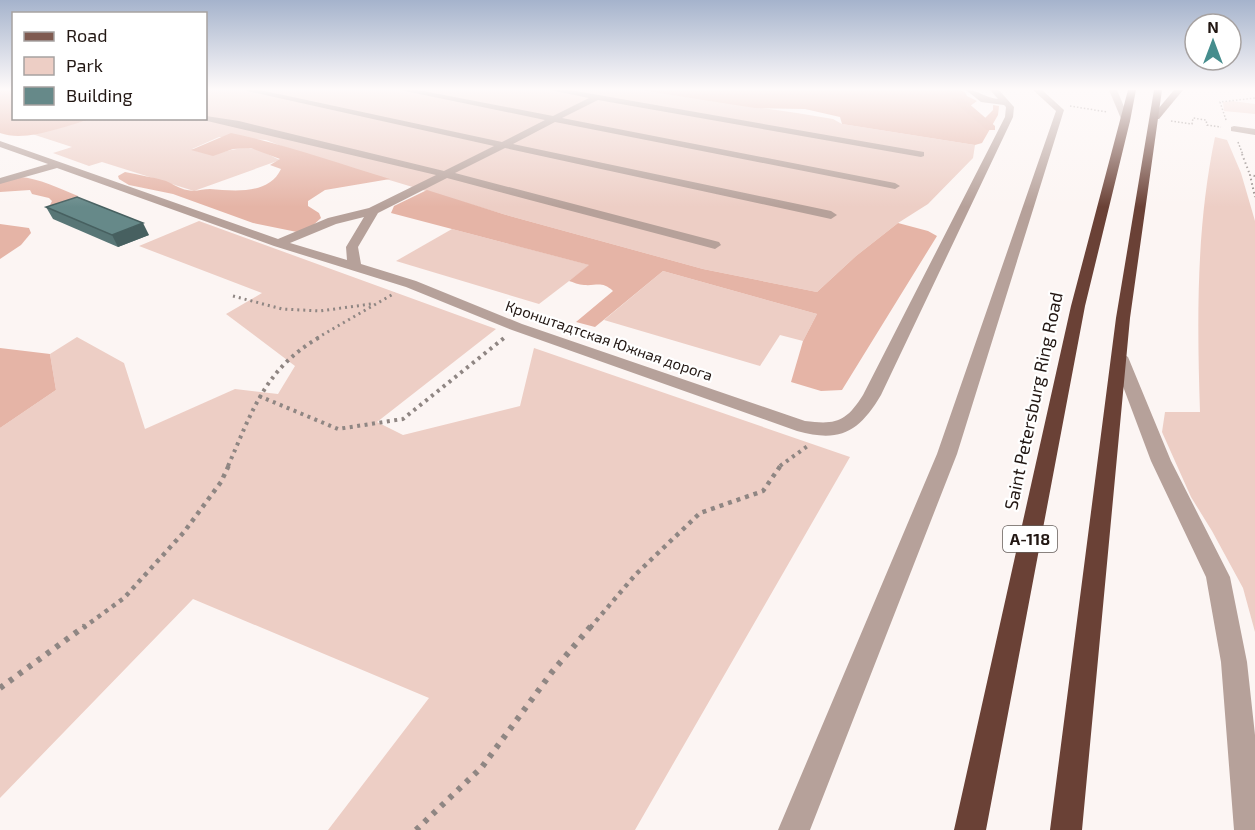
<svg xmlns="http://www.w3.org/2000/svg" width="1255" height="830" font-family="'Exo 2',sans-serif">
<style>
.green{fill:#edcec5}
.forest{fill:#e5b4a6}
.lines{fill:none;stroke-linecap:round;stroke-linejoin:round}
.canal{fill:#e2b1a3;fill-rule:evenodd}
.path-far5{stroke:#8f8683;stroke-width:1.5;stroke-dasharray:1.5 2;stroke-linecap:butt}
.path-far4{stroke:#8f8683;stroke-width:2;stroke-dasharray:1.5 3;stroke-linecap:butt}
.path-far3{stroke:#8f8683;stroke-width:3;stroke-dasharray:2 4;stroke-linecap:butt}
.path-far2{stroke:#8f8683;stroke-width:4;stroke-dasharray:3 4.5;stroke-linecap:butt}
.path-far1{stroke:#8f8683;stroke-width:4.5;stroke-dasharray:4 5;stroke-linecap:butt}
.path{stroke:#8f8683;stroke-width:6;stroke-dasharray:4.5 7;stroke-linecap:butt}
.minor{fill:#b6a19a;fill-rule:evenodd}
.major{fill:#7f5a50;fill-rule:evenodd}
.highway{fill:#6a4136;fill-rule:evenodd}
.wall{fill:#587676}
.shaded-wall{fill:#476060}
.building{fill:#668989;stroke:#476060;stroke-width:1.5}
.labels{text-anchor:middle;stroke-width:4.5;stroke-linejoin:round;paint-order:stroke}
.far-street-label{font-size:15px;fill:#221713;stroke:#fff}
.shield{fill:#fff;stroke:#645d5a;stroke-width:1.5}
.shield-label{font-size:16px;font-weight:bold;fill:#221713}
.street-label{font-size:18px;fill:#221713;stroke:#fff}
</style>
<rect width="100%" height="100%" fill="#fcf5f3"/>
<!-- green -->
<g class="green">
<path d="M206,90H639L797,113L833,119L842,124L975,145L973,158L928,204L898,223L856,256L817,292L703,269L503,214L299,153L266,140L219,137L192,149C217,160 224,148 248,148C259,148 271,156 280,160L194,191L102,162L89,166L53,153L72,147L32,134L93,119L206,118Z"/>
<path d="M1232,101L1255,104V114L1224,111L1223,102Z"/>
<path d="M1215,137L1227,140L1241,173L1255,221V632L1243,588L1212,531L1191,497L1162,432L1165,412H1200C1197,320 1196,228 1215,137Z"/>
<path d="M199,221L496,329L377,422L403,435L520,406L534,348L850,457L635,830H328L429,698L193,599L0,798V428L56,390L50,354L77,337L124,363L145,429L235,389L278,394L295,366L226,314L262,293L139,246Z"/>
<path d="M452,229L590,265L539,304L396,261Z"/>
<path d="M663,271L817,314L803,341L780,335L760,366L604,320Z"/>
</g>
<!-- forest -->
<g class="forest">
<path d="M0,90H13L14,118L93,119C66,125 27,143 0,133Z"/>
<path d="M639,90H960L965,92L967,96L977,101L970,106L984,119L993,110V105L999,106L998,115L982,143L975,145L842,124L840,117L805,109L755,108Z"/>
<path d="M231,133C285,144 337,163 390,179L325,190L308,201V206L319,213L321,218L310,228L297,232L253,223L173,194L129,185L119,179L118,176L125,172C138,175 153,177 166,181C173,184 180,189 187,190C195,192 203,189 210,189C234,191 269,195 281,169L270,165L280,159L251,148L233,149L213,156L191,150Z"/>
<path d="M20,177C38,178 61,189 78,196L75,201L62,205H50L52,201L49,198L32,194L30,190L0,192V183Z"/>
<path d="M427,190L503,214L703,269L817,292L856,256L898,223L928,231L937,236L842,390L821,391L791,382L803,341L817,314L663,271L595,327L576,322L613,291C602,281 597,286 584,285C579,285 573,282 569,281L589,265L391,213L394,206Z"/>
<path d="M0,224L29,228L31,233L21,245L0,259Z"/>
<path d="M0,348L50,354L56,390L0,428Z"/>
</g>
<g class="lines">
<!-- canal -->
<path class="canal" d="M941,90H953L995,126V130H987Z"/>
<!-- path-far5 -->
<g class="path-far5">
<path d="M1070,106L1107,112"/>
<path d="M1226,120L1220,102L1255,98"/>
<path d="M1171,121L1192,124L1193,118L1206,120L1207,125L1221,127"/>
<path d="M1238,142L1243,155"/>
</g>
<!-- path-far4 -->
<g class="path-far4">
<path d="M1242,154L1250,175"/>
<path d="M1255,176L1250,175L1255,197"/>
</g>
<!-- path-far3 -->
<g class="path-far3">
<path d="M233,296L282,309L320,311L371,304"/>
<path d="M317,338L395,293"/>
</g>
<!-- path-far2 -->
<g class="path-far2">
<path d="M259,396L338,429L403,419L504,338"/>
<path d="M228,466C252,412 265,368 320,337"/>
<path d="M780,466L809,445"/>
</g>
<!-- path-far1 -->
<g class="path-far1">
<path d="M83,628L124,598L184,532L221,482L229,465"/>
<path d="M590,628L636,574L700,513L763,491L781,465"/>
</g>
<!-- path -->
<g class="path">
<path d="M0,688L85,626"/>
<path d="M416,830L482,767L552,672L591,626"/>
</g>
<!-- minor -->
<g class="minor">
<path d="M243,90H260L502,142L545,120L400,90H418L553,116L589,98L550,90H570L924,152V156L921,157L598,100L562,118L895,183L900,186L895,189L555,122L513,144L831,211L837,215L831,219L505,148L455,173L719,242L721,245L715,249L447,178L378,213L358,247L361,264L416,281L522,324L805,421C836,425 846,422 863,395L1005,117L1006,107L1004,105L981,102L966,90C978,90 986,98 998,99L990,90H999L1014,107L1013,117L881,395C859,432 840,443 797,431L512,330L406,287L274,246L57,168L0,184V178L48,164L0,147V141L278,239L328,218L369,208L436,175L203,120L206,116L239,121L444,171L494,146ZM364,217L346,247L347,260L290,243L336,224Z"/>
<path d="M1033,90H1042L1064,110L957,454L810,830H778L937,454L1056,111Z"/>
<path d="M1109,90H1117L1130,121L1129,123L1122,121Z"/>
<path d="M1234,126L1255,129V135L1231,131V127Z"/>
<path d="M1120,352L1128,357L1171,461L1230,577L1247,662L1255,735V830H1234L1221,662L1206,577L1151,461L1112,357Z"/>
</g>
<!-- major -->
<path class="major" d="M1174,90H1183L1159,119H1153V115Z"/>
<!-- highway -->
<g class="highway">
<path d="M1128,90H1136L1130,121L1085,306L986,830H954L1071,306Z"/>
<path d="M1154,90H1162L1130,318L1082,830H1050L1116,318Z"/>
</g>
</g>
<!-- wall -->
<path class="wall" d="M46,207L149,235L118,247L53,219Z"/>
<!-- shaded-wall -->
<path class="shaded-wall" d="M143,223L149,235L118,247L112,235Z"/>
<!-- building -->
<path class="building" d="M77,197L143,223L112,235L46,207Z"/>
<!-- sky -->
<linearGradient id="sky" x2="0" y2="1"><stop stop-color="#a5b3cc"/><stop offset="0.43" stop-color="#fefafa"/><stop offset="1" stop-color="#fefafa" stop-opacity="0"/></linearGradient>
<rect width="1255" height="207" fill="url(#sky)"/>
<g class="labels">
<!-- far-street labels -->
<g class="far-street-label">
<text transform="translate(609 341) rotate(19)" y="5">Кронштадтская Южная дорога</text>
</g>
<!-- shield labels -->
<rect class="shield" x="1003" y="526" width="54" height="26" rx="4.5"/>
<g class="shield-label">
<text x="1030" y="545">А-118</text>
</g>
<!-- street labels -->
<g class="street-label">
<text transform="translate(1034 401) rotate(-78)" y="6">Saint Petersburg Ring Road</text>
</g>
</g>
<!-- legend -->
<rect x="12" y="12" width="195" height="108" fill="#ffffff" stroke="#a7a2a1" stroke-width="1.5"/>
<rect x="24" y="32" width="30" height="9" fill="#7f5a50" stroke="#a7a2a1" stroke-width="1.5"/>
<text x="66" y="42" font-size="18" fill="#221713">Road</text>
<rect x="24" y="57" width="30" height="18" fill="#edcec5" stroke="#a7a2a1" stroke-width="1.5"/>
<text x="66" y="72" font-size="18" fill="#221713">Park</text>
<rect x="24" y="87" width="30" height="18" fill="#668989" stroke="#a7a2a1" stroke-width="1.5"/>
<text x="66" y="102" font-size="18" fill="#221713">Building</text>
<!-- north arrow -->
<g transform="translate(1213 42)"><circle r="28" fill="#ffffff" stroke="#a7a2a1" stroke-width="1.5"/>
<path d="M0-4.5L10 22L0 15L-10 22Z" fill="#458d8d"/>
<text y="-9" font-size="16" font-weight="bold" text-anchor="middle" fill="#221713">N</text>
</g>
</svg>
